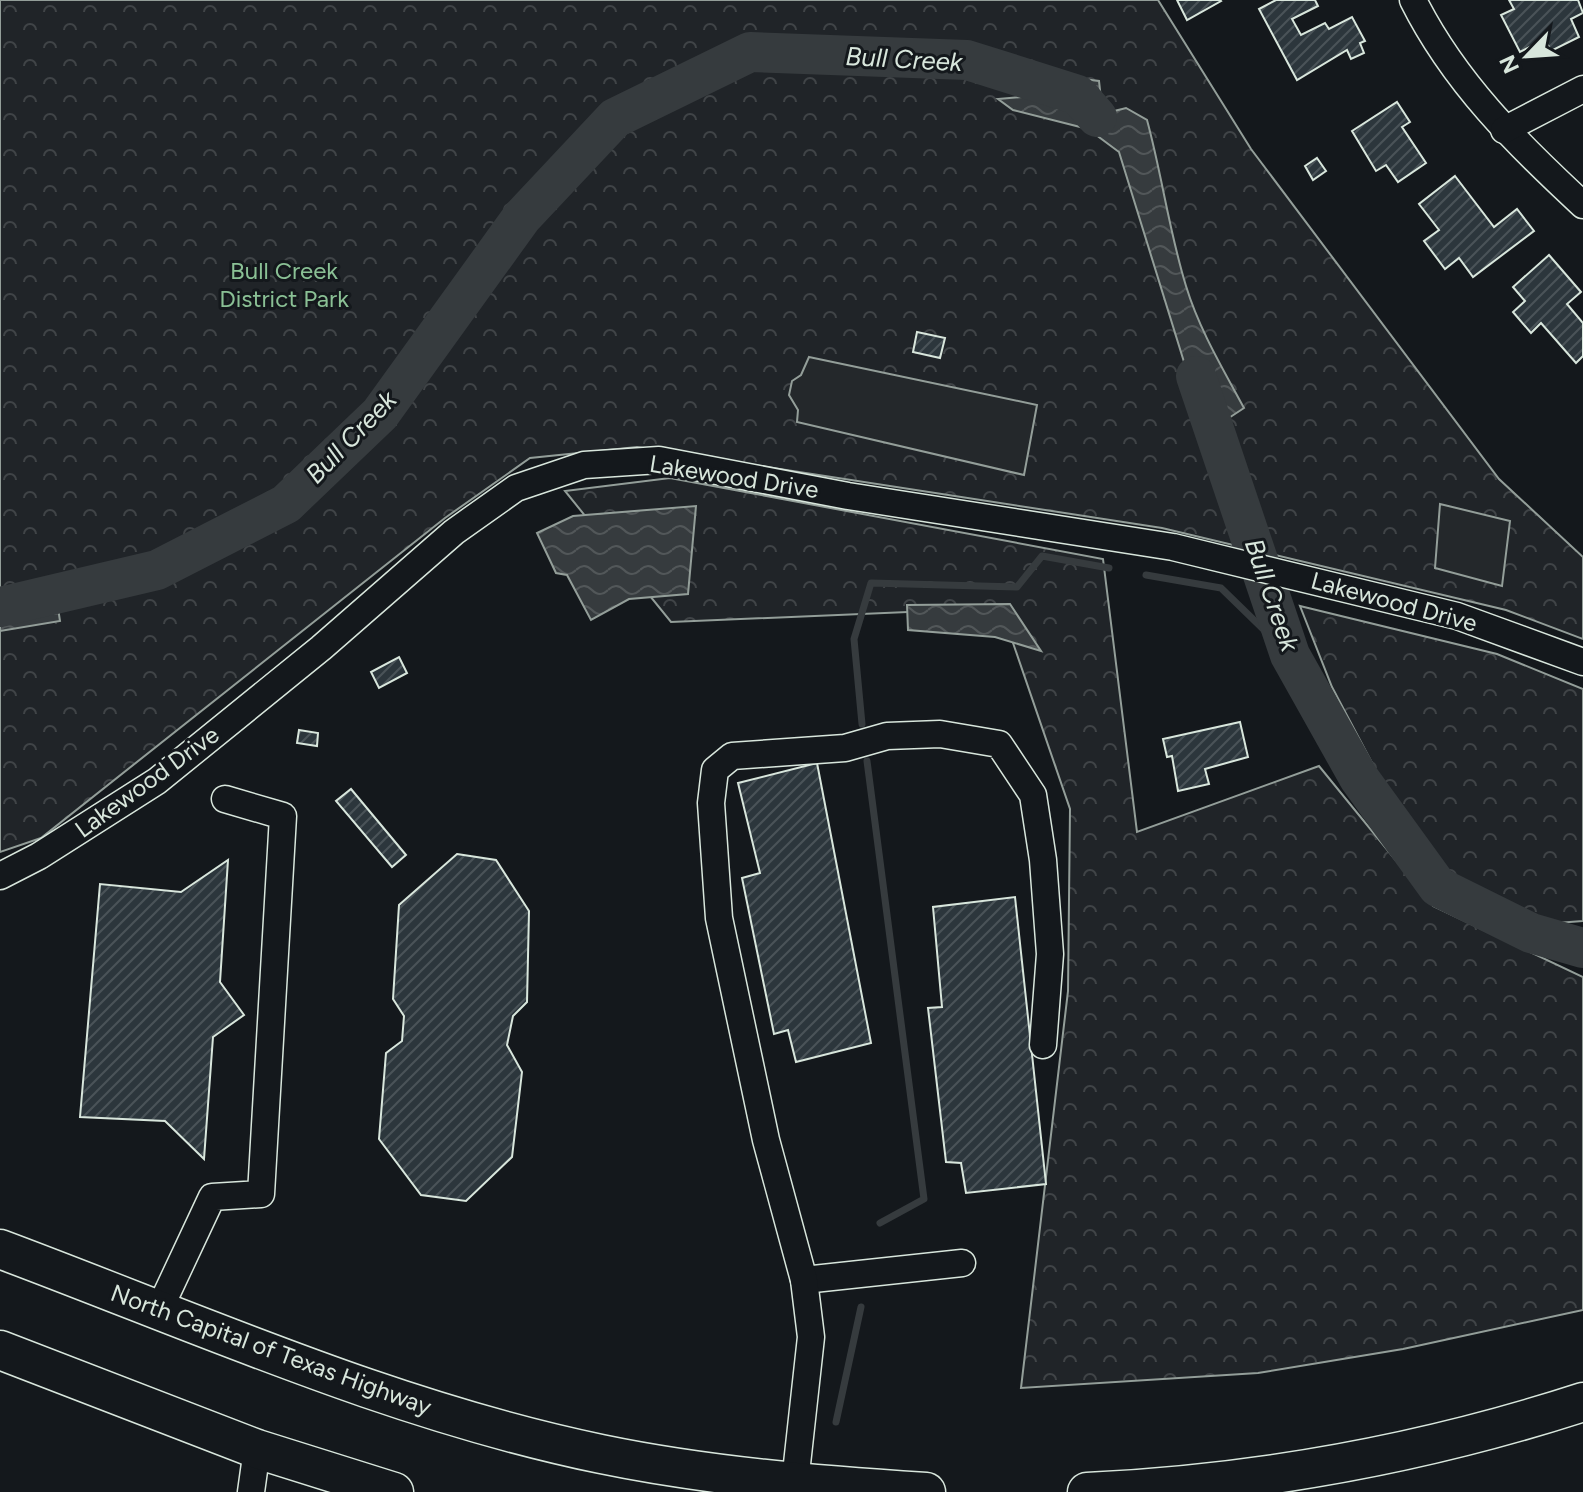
<svg xmlns="http://www.w3.org/2000/svg" width="1583" height="1492" font-family="Figtree,sans-serif">
<style>
.forest{fill:url(#forest-crowns);stroke:#939e99;stroke-width:2}
.parking{fill:#24282b;stroke:#939e99;stroke-width:2}
.water{fill:url(#water-waves);stroke:#939e99;stroke-width:2}
.lines{fill:none;stroke-linecap:round;stroke-linejoin:round}
.stream{stroke:#363b3e;stroke-width:7}
.river{stroke:#363b3e;stroke-width:40}
.building{fill:url(#building-hatch);stroke:#d8e6dc;stroke-width:2}
.minor-casing{stroke:#d8e6dc;stroke-width:29}
.highway-casing{stroke:#d8e6dc;stroke-width:41}
.minor{stroke:#14181c;stroke-width:26}
.highway{stroke:#14181c;stroke-width:38}
.labels{text-anchor:middle;stroke-width:6;stroke-linejoin:round;paint-order:stroke}
.park-label{font-size:24px;fill:#8ac095;stroke:#14181c}
.street-label{font-size:24px;fill:#d8e6dc;stroke:#14181c}
.water-label{font-size:26px;font-style:italic;fill:#d8e6dc;stroke:#14181c}
</style>
<defs>
<pattern id="forest-crowns" width="20" height="18" patternUnits="userSpaceOnUse" patternTransform="scale(2)"><rect width="20" height="18" fill="#202428"/><path d="M2 6a3 3 0 1 1 6 0M12 15a3 3 0 1 1 6 0" fill="none" stroke="#404447"/></pattern>
<pattern id="water-waves" width="16" height="10" patternUnits="userSpaceOnUse" patternTransform="scale(2)"><rect width="16" height="10" fill="#363b3e"/><path d="M0 5q4-4 8 0t8 0" fill="none" stroke="#525759"/></pattern>
<pattern id="building-hatch" width="6" height="6" patternUnits="userSpaceOnUse" patternTransform="scale(2)"><rect width="6" height="6" fill="#2c363c"/><path d="M-1 1l2-2M0 6l6-6M5 7l2-2" fill="none" stroke="#4a5358"/></pattern>
</defs>
<rect width="100%" height="100%" fill="#14181c"/>
<!-- forest -->
<g class="forest">
<path d="M0,0H1158L1251,149L1499,479L1583,557V639L1506,610L1162,528L637,447L530,458L445,518L41,838L0,852Z"/>
<path d="M670,478L1103,559L1137,832L1319,766L1433,906L1583,977V1310L1403,1349L1258,1373L1021,1388L1068,991L1070,809L1001,608L671,622L565,491Z"/>
<path d="M1300,606L1497,654L1583,689V921L1543,924L1430,873L1332,687Z"/>
</g>
<!-- parking -->
<g class="parking">
<path d="M809,357L1037,405L1024,475L797,422L798,410L789,395L792,381L801,375Z"/>
<path d="M1440,504L1510,521L1502,586L1435,568Z"/>
</g>
<!-- water -->
<g class="water">
<path d="M1074,78L1099,81L1101,99L1110,112L1126,108L1147,120C1162,175 1169,231 1186,286C1199,329 1223,369 1244,408L1206,433L1119,152L1088,129L1013,110L998,99L1034,96Z"/>
<path d="M696,506L688,594L629,599L591,620L567,575L556,573L537,533L573,516Z"/>
<path d="M54,582L60,621L0,631V588Z"/>
<path d="M1010,604L1041,651L995,637L908,630L907,605Z"/>
</g>
<g class="lines">
<!-- stream -->
<g class="stream">
<path d="M1146,575L1221,588L1290,655"/>
<path d="M862,724L854,639L871,583L1017,587L1042,556L1109,568"/>
<path d="M867,761L924,1199L880,1223"/>
<path d="M836,1422L861,1307"/>
</g>
<!-- river -->
<g class="river">
<path d="M1196,376L1290,655L1359,778L1438,887L1531,933L1583,948"/>
<path d="M0,607L157,570L286,504L380,414L522,217L615,118L750,52L967,60L1078,95L1097,117"/>
</g>
</g>
<!-- building -->
<g class="building">
<path d="M1177,0H1220L1221,1L1187,20Z"/>
<path d="M1276,0H1315L1318,6L1292,19L1301,35L1325,23L1329,29L1352,17L1365,41L1360,43L1364,53L1351,59L1347,50L1297,80L1259,9Z"/>
<path d="M1509,0H1578L1583,13L1571,19L1579,37L1551,51L1545,39L1520,52L1501,15L1514,9Z"/>
<path d="M1397,102L1410,122L1402,127L1426,163L1398,182L1386,165L1376,171L1352,131Z"/>
<path d="M1317,158L1326,171L1313,180L1305,166Z"/>
<path d="M1455,176L1494,227L1517,209L1534,231L1473,277L1459,258L1445,269L1424,241L1439,230L1419,204Z"/>
<path d="M1549,255L1581,292L1567,304L1583,323V356L1576,363L1541,323L1531,333L1513,312L1525,301L1513,287Z"/>
<path d="M917,332L945,338L940,358L913,352Z"/>
<path d="M399,657L407,673L379,688L371,672Z"/>
<path d="M1240,722L1248,757L1205,769L1209,784L1178,791L1172,756L1167,757L1163,739Z"/>
<path d="M299,730L318,733L317,746L297,743Z"/>
<path d="M817,763L871,1043L796,1062L788,1030L774,1034L742,878L760,873L738,783Z"/>
<path d="M351,789L406,855L392,867L336,801Z"/>
<path d="M457,854L496,860L529,911L527,1002L513,1016L507,1045L522,1072L512,1157L466,1201L421,1195L379,1139L386,1053L402,1041L404,1016L393,999L399,905Z"/>
<path d="M228,860L220,982L244,1015L213,1037L204,1159L165,1121L80,1117L100,884L181,892Z"/>
<path d="M1015,897L1046,1184L966,1193L961,1163L946,1162L928,1008L942,1007L933,907Z"/>
</g>
<g class="lines">
<!-- minor casing -->
<g class="minor-casing">
<g id="minor">
<path d="M1413,0C1454,82 1516,143 1583,205"/>
<path d="M1504,130L1583,89"/>
<path d="M0,876L39,856L157,781L321,648L454,532L516,488L584,465L659,460L848,496L1173,547L1457,616L1583,662"/>
<path d="M804,1280L962,1263"/>
<path d="M159,1310L212,1197L261,1194L283,816L225,799"/>
<path d="M795,1482L811,1337L804,1280L766,1140L719,918L711,803L715,770L732,756L845,748L887,736L940,734L999,744L1033,795L1043,860L1050,954L1043,1045"/>
<path d="M251,1492L257,1449"/>
</g>
</g>
<!-- highway casing -->
<g class="highway-casing">
<g id="highway">
<path d="M0,1249C198,1323 393,1411 601,1454C707,1476 818,1485 926,1492"/>
<path d="M0,1350L257,1449L394,1492"/>
<path d="M1087,1492C1255,1484 1423,1454 1583,1402"/>
</g>
</g>
<!-- minor -->
<use href="#minor" class="minor"/>
<!-- highway -->
<use href="#highway" class="highway"/>
</g>
<g class="labels">
<!-- park labels -->
<g class="park-label">
<text x="284" y="279">Bull Creek<tspan x="284" dy="28">District Park</tspan></text>
</g>
<!-- street labels -->
<g class="street-label">
<text transform="translate(734 477) rotate(9)" y="8">Lakewood Drive</text>
<text transform="translate(1394 602) rotate(15)" y="8">Lakewood Drive</text>
<text transform="translate(147 782) rotate(-36)" y="8">Lakewood Drive</text>
<text transform="translate(271 1350) rotate(20)" y="8">North Capital of Texas Highway</text>
</g>
<!-- water labels -->
<g class="water-label">
<text transform="translate(904 59) rotate(3)" y="9">Bull Creek</text>
<text transform="translate(351 437) rotate(-46)" y="9">Bull Creek</text>
<text transform="translate(1272 595) rotate(71)" y="9">Bull Creek</text>
</g>
</g>
<!-- north arrow -->
<g transform="translate(1527 56) rotate(245)" stroke="#14181c" stroke-width="6" paint-order="stroke">
<path d="M0-6L14 30L0 20L-14 30Z" fill="#d8e6dc"/>
<text y="-12" font-size="22" font-weight="bold" text-anchor="middle" fill="#d8e6dc">N</text>
</g>
</svg>
